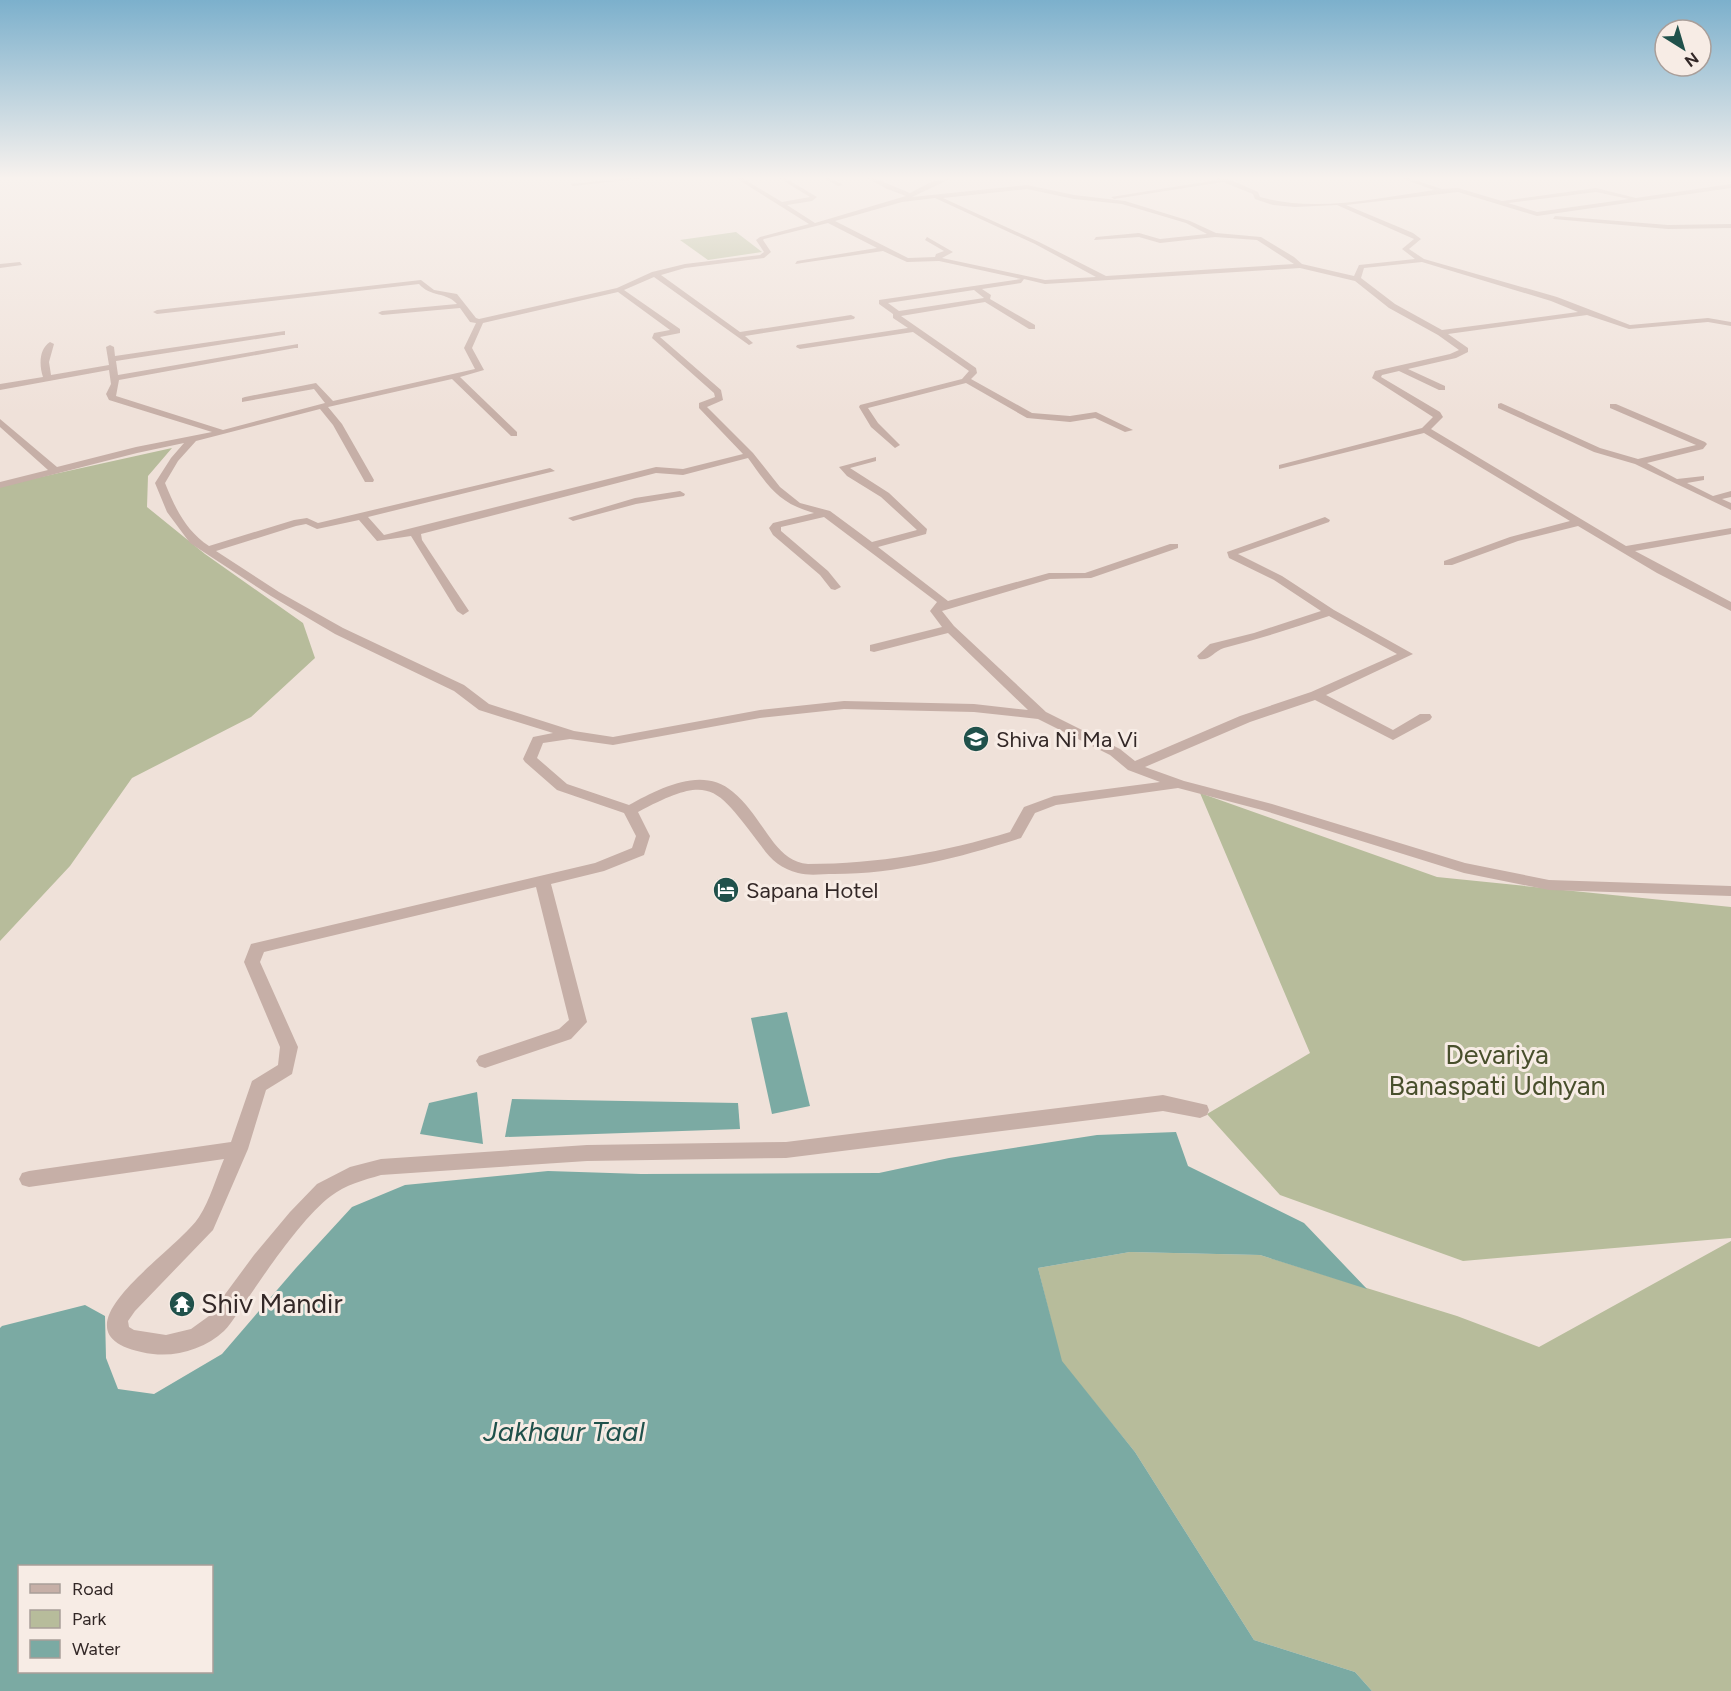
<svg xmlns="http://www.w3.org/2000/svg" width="1731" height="1691" font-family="Figtree,sans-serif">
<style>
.green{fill:#b7bc9b}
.water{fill:#7baaa3;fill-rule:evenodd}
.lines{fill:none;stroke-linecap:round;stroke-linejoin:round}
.minor{fill:#c6afa7;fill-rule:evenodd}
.labels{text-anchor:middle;stroke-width:6;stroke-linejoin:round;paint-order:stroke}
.poi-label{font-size:22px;fill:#332827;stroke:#f7ece5;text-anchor:start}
.near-park-label{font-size:27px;fill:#484f2c;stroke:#f7ece5}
.near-poi-label{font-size:27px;fill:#332827;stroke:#f7ece5;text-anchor:start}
.near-water-label{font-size:28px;font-style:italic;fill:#20514b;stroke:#f7ece5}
</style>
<rect width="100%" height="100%" fill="#efe1d9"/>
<!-- green -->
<g class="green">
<path d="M736,232L762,252L708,260L680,240Z"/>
<path d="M172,448L148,476L147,507L205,554L303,623L315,658L251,717L132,778L70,866L0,941V486Z"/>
<path d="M1200,793L1437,877L1731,907V1238L1463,1261L1280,1195L1207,1114L1310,1053Z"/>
<path d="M1731,1241V1691H1372L1355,1672L1254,1640L1135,1452L1061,1361L1038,1268L1130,1252L1260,1255L1457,1316L1539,1347Z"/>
</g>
<!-- water -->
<g class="water">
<path d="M787,1012L810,1106L772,1114L751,1018Z"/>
<path d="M477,1092L483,1144L420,1134L429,1103Z"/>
<path d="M512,1099L738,1103L740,1129L505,1137Z"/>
<path d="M1176,1132L1188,1166L1304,1223L1367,1289L1260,1255L1130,1252L1038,1268L1062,1361L1135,1452L1254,1640L1355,1672L1372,1691H0V1328L2,1326L85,1305L105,1316L106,1358L118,1389L154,1394L222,1354L296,1268L352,1207L405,1185L548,1171L641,1174L879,1173L949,1158L1097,1135ZM212,1566V1672H20V1566Z"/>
</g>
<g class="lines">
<!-- minor -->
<g class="minor">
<path d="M628,178H646L573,186L570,184Z"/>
<path d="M736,178H742L782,202L810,197L779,178H785L817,197L812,201L787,205L815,223L906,196L887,189L867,178H874L910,193L931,182L952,178L912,197L1027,185L1074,195L1125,201L1190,221L1216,233L1261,237L1294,257L1302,264L1354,276L1359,265L1415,259L1402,249L1414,239L1337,205L1295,207L1273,205L1255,199L1253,194L1223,182L1114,199L1111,197L1217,180L1214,178L1229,179L1258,192L1260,197C1315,213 1379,198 1434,190L1401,178H1408L1442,189L1458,188L1502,201L1596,188L1636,198L1731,184V188L1537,216L1458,192L1346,205L1413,233L1421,239L1409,249L1424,259L1557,297L1630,325L1708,318L1731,322V326L1708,322L1629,329L1587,315L1448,334L1468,348V352L1456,358L1408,369L1445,386V390H1439L1399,371L1382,375L1381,377L1440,412L1443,417L1431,429L1626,546L1731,528V534L1635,551L1731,602V611L1657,573L1578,526L1518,541L1452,565H1444V561L1510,537L1570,521L1424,433L1279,469V465L1422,428L1433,417L1372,378L1375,371L1450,354L1459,350L1438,335L1389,308L1355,281L1300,268L1045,284L1024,279L1021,283L982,289L991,295L990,299L1035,325V329H1029L985,302L901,316L976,368L977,373L971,379L1032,413L1070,416L1096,412L1133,430L1125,432L1095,418L1070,422L1027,418L966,383L868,408L878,423L900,445L895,448L871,427L859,407L860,405L962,379L969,371L913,332L800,349L796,347L797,345L908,328L893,318V314L879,304V300L1021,279L939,261L907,262L883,251L795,264L797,261L877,248L828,223L764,239L763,240L771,252L764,258L685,268L661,275L740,332L851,315L855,317L854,319L745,336L753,343L749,345L654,277L624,290L680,329V333L660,337L721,390L723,400L707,407L753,453L780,487L800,503L830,511L872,542L917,530L881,497L847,476L839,467L876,457V461L850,468L889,493L927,529L926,534L878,547L948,601L1049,573H1085L1170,544H1178V548L1091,578L1050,579L942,611L954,626L1046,712L1120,749L1135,761L1240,716L1311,692L1397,654L1329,616C1294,628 1259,639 1224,648C1214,651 1210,661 1199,659L1197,656L1210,644L1254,633L1321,611L1274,580L1229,558L1227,552L1325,517L1330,520L1329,522L1238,554L1282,576L1334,610L1413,654L1326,695L1393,730L1420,714H1430L1432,717L1430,720L1393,740L1315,700L1250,722L1145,767L1184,781L1272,804L1465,863L1549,880L1731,886V896L1549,890L1464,873L1262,810L1178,788L1056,805L1035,813L1021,838C961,857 898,874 834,874C822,874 809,876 798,873C782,869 771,860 762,847C715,786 712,773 638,812L650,836L644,855L604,871L551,884L587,1022L571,1039L485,1068L479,1066L476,1061L479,1056L559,1029L569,1020L536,887L264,952L260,962L298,1047L292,1074L266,1090L248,1149L213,1230L135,1311L128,1321L129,1327L134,1330L166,1335L191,1329L209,1316L254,1255L290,1212L317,1184L350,1167L381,1159L587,1145L786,1142L1163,1095L1207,1105L1209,1110L1207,1115L1200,1118L1163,1111L786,1158L587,1161L381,1175C364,1180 345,1185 331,1196C303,1217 268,1269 248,1298C240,1308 233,1322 224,1331C206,1348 178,1357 153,1354C36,1337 176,1253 199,1217C210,1200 216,1178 224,1159L29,1187L22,1185L19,1179L22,1173L29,1171L231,1142L252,1081L278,1065L280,1047L244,962L251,944L595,863L632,848L636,836L624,813L557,790L525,762L523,759L533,737L553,733L479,710L454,691L335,634L271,596L190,543L167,512L155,483L171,458L184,443L137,453L0,488V482L48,470L0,427V419L57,467L136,447L212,432L109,400L106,394L111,384L109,370L0,390V384L43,377C39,365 39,349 50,342L54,344L49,362L51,375L109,365L106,347L110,345L114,347L115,356L285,331V335H282L116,361L118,375L298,344V348H295L119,380L116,396L223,430L325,403L314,389L242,402V398L245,397L316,383L333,401L475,369L464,348L476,323L470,322L460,308L382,315L378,313L382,311L457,304C447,292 430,297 419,284L157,314L153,312L157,310L421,280L434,290L457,294L476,318L479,319L617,288L652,272L685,264L760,255L764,252L756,240L760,237L809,224ZM1027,189L1074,199L1122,204L1186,223L1207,234L1160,239L1139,233L1096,237L1094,240L1139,237L1160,243L1215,237L1257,240L1294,264L1106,276L1039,242L943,198ZM1596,192L1629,199L1537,212L1508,203ZM935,198L1035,244L1096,277L1045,280L942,258L953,252L927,237L925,240L944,251L936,254L935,257L908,258L835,221L902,202ZM1422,262L1551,301L1578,312L1442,330L1395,304L1361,278L1364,268ZM974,290L984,298L899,311L888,303ZM618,292L670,330L654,333L652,338L714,393L715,397L699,403V408L743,454L683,469L656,467L384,535L368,517L555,471L550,468L318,523L307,518L294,520L209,546C186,531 175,508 165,483L178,461L196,441L320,409L333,425L365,482H373L374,480L342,424L328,407L452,379L511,436H517V432L460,377L484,370L472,348L483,323ZM748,458C769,487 778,503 814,513L773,523L769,528L773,535L820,575L831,589L835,590L841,587L828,571L781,531V527L824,517L937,602L930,611L942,627L870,645V651L874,652L948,633L1028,710L974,704L844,701L760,710L613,737L574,731L489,704L464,685L343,628L279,592L216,551L296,526L306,524L317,529L359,520L377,541L411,536L457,611L463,615L469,611L422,540L421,534L656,473L683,475ZM844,709L974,712L1038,719L1110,755L1128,770L1160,782L1054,796L1024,807L1010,832C944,852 878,864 808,864C793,863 783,854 774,843C761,826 750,806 733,792C702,765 659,789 629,805L567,784L537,758L543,743L570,739L613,745L760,718Z"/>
<path d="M824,178H831L843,185L838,186Z"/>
<path d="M1555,216L1668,225L1731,224V228L1668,229L1553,219Z"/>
<path d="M20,262L22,265L0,268V264Z"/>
<path d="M1501,403L1600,448L1638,459L1696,445L1610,408V404H1616L1705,442L1707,444L1703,449L1647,463L1677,479L1704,476V480L1687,483L1713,496L1731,491V497L1722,499L1731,503V510L1635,464L1594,452L1498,408V404Z"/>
<path d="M680,491L685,494L684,496L636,504L573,521L568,518L635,498Z"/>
</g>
</g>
<!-- sky -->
<linearGradient id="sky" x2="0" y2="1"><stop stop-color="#7cb0cc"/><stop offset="0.43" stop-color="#f8f2ee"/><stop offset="1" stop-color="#f8f2ee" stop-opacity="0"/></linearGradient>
<rect width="1731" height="414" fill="url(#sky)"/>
<!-- icons -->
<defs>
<g id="school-disc" transform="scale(1.35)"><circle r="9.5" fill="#20514b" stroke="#f7ece5"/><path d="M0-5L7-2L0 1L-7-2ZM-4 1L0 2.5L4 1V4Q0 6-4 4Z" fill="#fff"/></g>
<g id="hotel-disc" transform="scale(1.35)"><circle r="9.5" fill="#20514b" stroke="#f7ece5"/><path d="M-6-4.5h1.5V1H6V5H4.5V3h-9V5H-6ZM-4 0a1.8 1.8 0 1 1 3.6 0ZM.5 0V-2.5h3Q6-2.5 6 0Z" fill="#fff"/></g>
<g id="temple-disc" transform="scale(1.35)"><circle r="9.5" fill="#20514b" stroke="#f7ece5"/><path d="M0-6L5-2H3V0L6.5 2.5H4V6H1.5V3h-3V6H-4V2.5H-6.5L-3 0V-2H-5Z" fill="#fff"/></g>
</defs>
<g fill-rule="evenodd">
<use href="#school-disc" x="976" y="739"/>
<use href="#hotel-disc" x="726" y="890"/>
<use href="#temple-disc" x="182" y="1304"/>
</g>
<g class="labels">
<!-- poi labels -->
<g class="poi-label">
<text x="996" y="747">Shiva Ni Ma Vi</text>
<text x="746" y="898">Sapana Hotel</text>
</g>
<!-- near-park labels -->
<g class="near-park-label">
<text x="1497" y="1064">Devariya<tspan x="1497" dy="31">Banaspati Udhyan</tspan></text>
</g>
<!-- near-poi labels -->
<g class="near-poi-label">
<text x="201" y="1313">Shiv Mandir</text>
</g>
<!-- near-water labels -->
<g class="near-water-label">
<text x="564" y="1441">Jakhaur Taal</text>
</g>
</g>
<!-- legend -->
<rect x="18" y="1565" width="195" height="108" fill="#f7ece5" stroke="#a99e99" stroke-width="1.5"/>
<rect x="30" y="1584" width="30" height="9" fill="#c6afa7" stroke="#a99e99" stroke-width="1.5"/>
<text x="72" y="1595" font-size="18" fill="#332827">Road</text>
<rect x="30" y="1610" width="30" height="18" fill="#b7bc9b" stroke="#a99e99" stroke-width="1.5"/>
<text x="72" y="1625" font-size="18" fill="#332827">Park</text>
<rect x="30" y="1640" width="30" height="18" fill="#7baaa3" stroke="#a99e99" stroke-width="1.5"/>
<text x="72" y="1655" font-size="18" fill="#332827">Water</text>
<!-- north arrow -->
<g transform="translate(1683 48) rotate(143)"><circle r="28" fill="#f7ece5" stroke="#a99e99" stroke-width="1.5"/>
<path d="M0-4.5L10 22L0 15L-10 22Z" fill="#20514b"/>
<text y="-9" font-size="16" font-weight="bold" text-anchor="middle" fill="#332827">N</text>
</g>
</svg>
